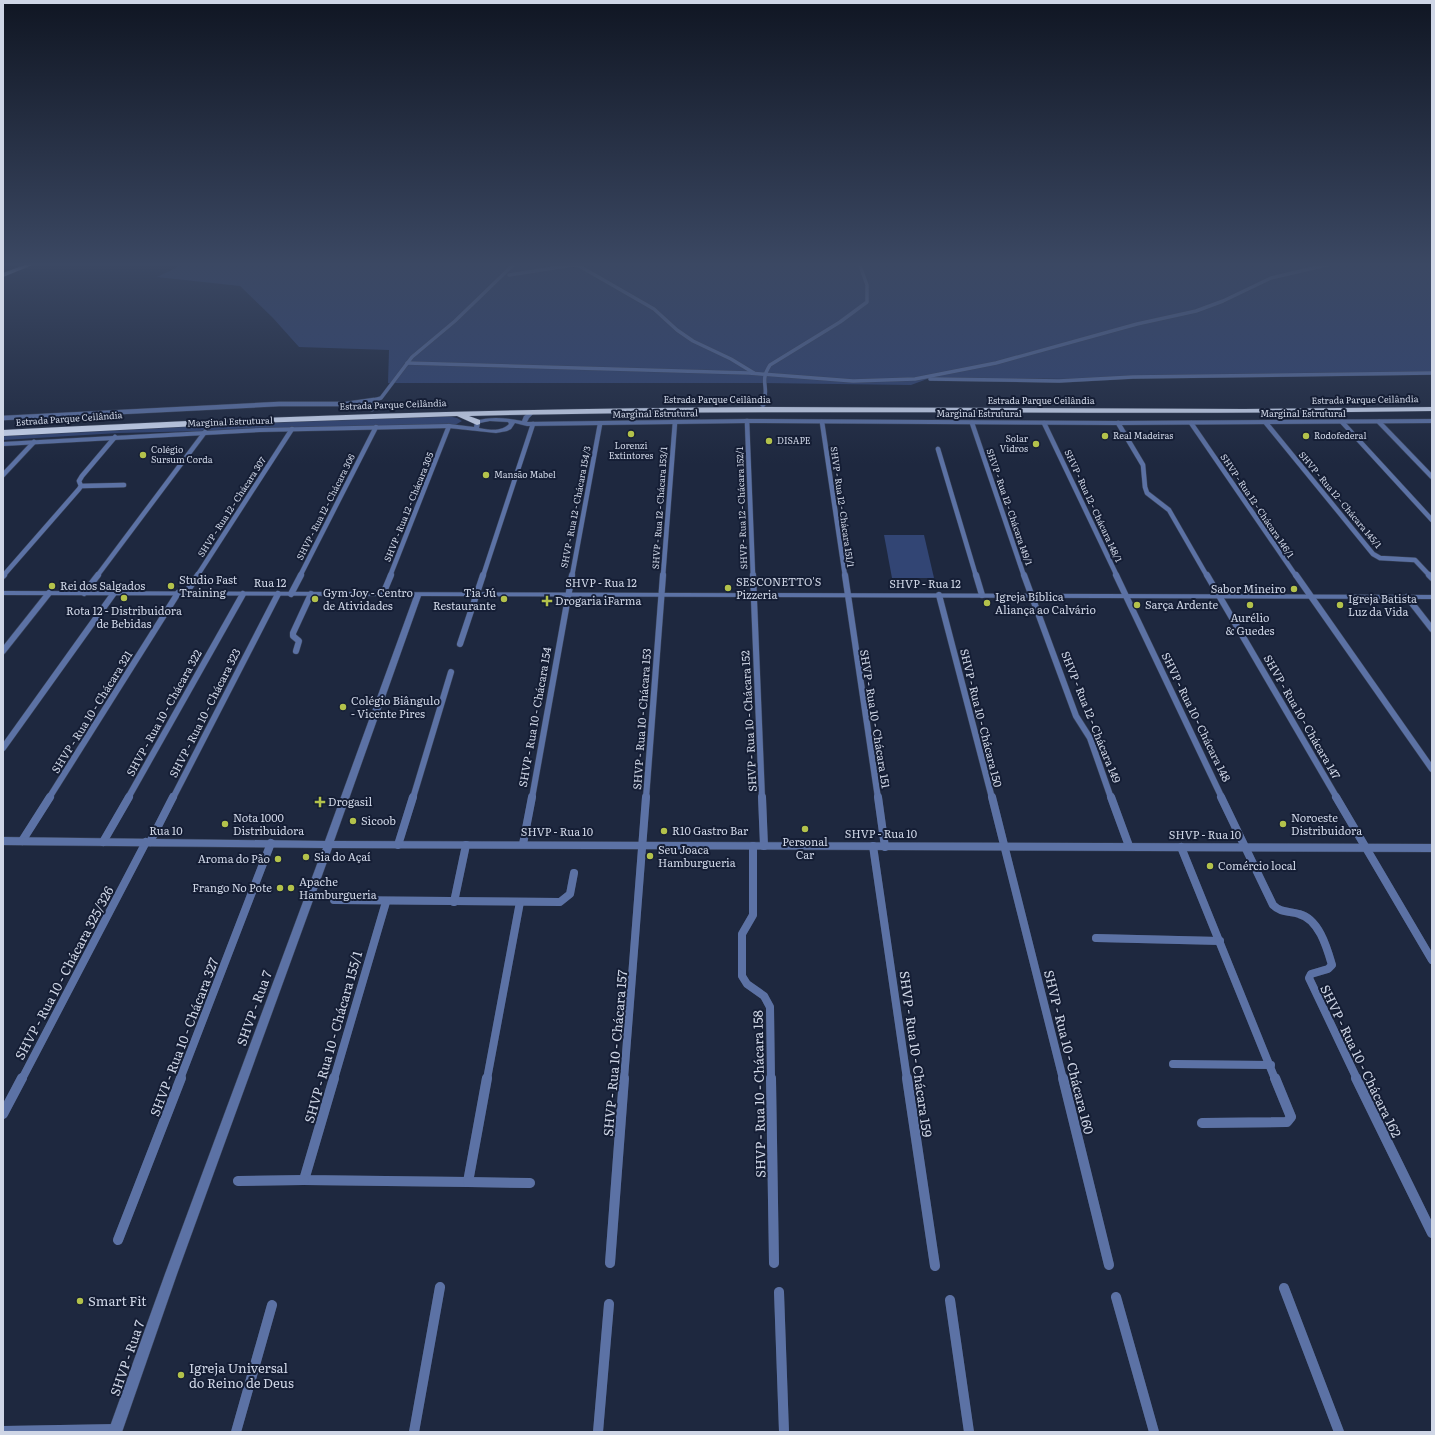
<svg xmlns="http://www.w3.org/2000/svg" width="1435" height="1435" font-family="Literata,serif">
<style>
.green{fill:#324574}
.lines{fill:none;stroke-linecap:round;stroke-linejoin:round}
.minor-far4-casing{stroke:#3a445a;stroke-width:4}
.minor-far3-casing{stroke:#3a445a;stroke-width:5.5}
.minor-far2-casing{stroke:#3a445a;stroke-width:7}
.minor-far1-casing{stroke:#3a445a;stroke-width:8}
.minor-casing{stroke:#3a445a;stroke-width:10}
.tertiary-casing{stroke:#3a445a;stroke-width:1}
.trunk-casing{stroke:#3a445a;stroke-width:1}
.motorway-casing{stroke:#3a445a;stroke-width:1}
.minor-far4{stroke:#5c72a5;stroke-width:3.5}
.minor-far3{stroke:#5c72a5;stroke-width:4.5}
.minor-far2{stroke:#5c72a5;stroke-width:6}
.minor-far1{stroke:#5c72a5;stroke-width:8}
.minor{stroke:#5c72a5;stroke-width:10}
.tertiary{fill:#5c72a5;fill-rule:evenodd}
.trunk{fill:#b8ccf9;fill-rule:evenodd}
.motorway{fill:#d0dcf5;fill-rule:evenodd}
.poi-dot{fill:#b3c24b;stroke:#151e35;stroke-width:1.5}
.labels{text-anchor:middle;stroke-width:4;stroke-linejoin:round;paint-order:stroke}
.far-street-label{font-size:9px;fill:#cfd6e6;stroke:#151e35}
.far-poi-label{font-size:9px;fill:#cfd6e6;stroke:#151e35;text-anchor:start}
.poi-label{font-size:11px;fill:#cfd6e6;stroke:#151e35;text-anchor:start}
.street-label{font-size:11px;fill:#cfd6e6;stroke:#151e35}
.near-street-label{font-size:13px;fill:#cfd6e6;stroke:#151e35}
.near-poi-label{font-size:13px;fill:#cfd6e6;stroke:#151e35;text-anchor:start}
</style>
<rect width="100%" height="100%" fill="#1e283f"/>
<!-- green -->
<g class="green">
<path d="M186,263H560L572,268L613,263H1432V372L1078,379L930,378L911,385L755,383H388L389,350L299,347L273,318L240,286L157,277Z"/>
<path d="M448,416L457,418L462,421L455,425L118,433L3,440V435L349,418Z"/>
<path d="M884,535H924L934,578H892Z"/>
</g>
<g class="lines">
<!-- minor-far4 casing -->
<g class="minor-far4-casing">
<g id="minor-far4">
<path d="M574,263L654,309L677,330L693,341L731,359L754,373"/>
<path d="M509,275L586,263"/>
<path d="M407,363L749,373L853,381L915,379L996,363L1137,324L1196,311L1223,301L1271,278L1335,263"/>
<path d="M930,379L1059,381L1133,377L1432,373"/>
<path d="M371,401L381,398L412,357L455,321L515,263"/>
<path d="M764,401C769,386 759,382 770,365L840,322L867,302V285L859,263"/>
</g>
</g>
<!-- minor-far3 casing -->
<g class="minor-far3-casing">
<g id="minor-far3">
<path d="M763,405L765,400"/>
<path d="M372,409L376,400"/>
<path d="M3,418L279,404H346L374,400"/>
<path d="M747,421L753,576"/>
<path d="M822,422L845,576"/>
<path d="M1342,422L1432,520"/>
<path d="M1379,422L1432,477"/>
<path d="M972,423L1024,576"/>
<path d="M1044,423L1117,576"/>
<path d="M1118,423L1143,465L1145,487L1147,493L1169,510L1207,576"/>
<path d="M1191,423L1296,576"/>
<path d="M1266,423L1373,554L1380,558L1415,560L1430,576"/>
<path d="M938,449L976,576"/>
<path d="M3,475L34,442"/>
<path d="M81,486L124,485"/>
<path d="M3,576L79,489L81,486L79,481L82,476L115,437"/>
<path d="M97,576L205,432"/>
<path d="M197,576L292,429"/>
<path d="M300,576L376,427"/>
<path d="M390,576L449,426"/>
<path d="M483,576L533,424"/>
<path d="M572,576L600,424"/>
<path d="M663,576L675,422"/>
</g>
</g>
<!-- minor-far2 casing -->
<g class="minor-far2-casing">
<g id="minor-far2">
<path d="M753,575L762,798"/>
<path d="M845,575L878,798"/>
<path d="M976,575L982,595"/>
<path d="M1024,575L1076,716L1090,738L1111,798"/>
<path d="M1116,575L1222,798"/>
<path d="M1207,575L1337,798"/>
<path d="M1296,575L1432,769"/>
<path d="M1429,575L1432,578"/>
<path d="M3,576L4,575"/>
<path d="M84,593L98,575"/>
<path d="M186,593L198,575"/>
<path d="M291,594L301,575"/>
<path d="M383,594L391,575"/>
<path d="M939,595L992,798"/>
<path d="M1407,597L1432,629"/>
<path d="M460,644L483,575"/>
<path d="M3,651L49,593"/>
<path d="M296,651L299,641L293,636V633L311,594"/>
<path d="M3,748L114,593"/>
<path d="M49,798L178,593"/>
<path d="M128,798L243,594"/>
<path d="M173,798L278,594"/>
<path d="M413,798L451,672"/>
<path d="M532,798L572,575"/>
<path d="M646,798L663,575"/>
</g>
</g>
<!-- minor-far1 casing -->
<g class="minor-far1-casing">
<g id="minor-far1">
<path d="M762,797L764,846"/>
<path d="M878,797L885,847"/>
<path d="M992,797L1063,1079"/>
<path d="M1111,797L1129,846"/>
<path d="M1221,797L1273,905C1281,913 1289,911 1299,914C1319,919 1327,948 1332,965L1328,969L1311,974L1309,978L1357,1079"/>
<path d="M1336,797L1432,960"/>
<path d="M22,841L50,797"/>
<path d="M103,842L129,797"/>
<path d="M150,842L173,797"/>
<path d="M523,844L532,797"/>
<path d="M398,845L413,797"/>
<path d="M753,846V915L742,934V976L747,984L764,996L770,1007L771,1079"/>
<path d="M873,846L907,1079"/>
<path d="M1181,847L1275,1079"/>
<path d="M334,900L560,902L570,894L574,873"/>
<path d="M454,902L466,845"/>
<path d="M1096,938L1220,941"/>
<path d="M1173,1064L1271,1065"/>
<path d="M22,1079L146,842"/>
<path d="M180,1079L271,843"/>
<path d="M334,1079L386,902"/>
<path d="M487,1079L520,902"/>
<path d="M624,1079L646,797"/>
</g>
</g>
<!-- minor casing -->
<g class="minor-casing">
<g id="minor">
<path d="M334,1078L304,1180L468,1182L487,1078"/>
<path d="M771,1078L774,1263"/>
<path d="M907,1078L935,1266"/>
<path d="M1063,1078L1109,1265"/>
<path d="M1356,1078L1432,1233"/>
<path d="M3,1114L22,1078"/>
<path d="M1202,1123L1287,1122L1291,1117L1275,1078"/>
<path d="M238,1181L304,1180"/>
<path d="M468,1182L530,1183"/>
<path d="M118,1240L181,1078"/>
<path d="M610,1263L624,1078"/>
<path d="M1284,1288L1339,1432"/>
<path d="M779,1292L784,1432"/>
<path d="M1116,1297L1154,1432"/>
<path d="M950,1300L969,1432"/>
<path d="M3,1431L116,1429"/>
<path d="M236,1432L272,1305"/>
<path d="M414,1432L440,1287"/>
<path d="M598,1432L609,1304"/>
</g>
</g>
<!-- tertiary casing -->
<g class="tertiary-casing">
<g id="tertiary">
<path d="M531,411L534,413L529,418L527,422L747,419L1118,421L1432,419V423L1118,425L747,423L527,426L515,423L511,429L507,431L496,433L449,428L260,432L3,446V442L260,428L449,424L474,427L475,421C491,416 506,418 522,421L524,416ZM490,421L508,422L509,424C501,432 490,430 479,428L480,423Z"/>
<path d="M3,591L1432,595V599L421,596L334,841L1432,844V852L332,848L177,1274L122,1432H108L165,1274L323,848L3,845V837L325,841L414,596L3,595Z"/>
</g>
</g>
<!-- trunk casing -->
<g class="trunk-casing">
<path id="trunk" d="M30,263H37L3,277V273Z"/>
</g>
<!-- motorway casing -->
<g class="motorway-casing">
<path id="motorway" d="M772,407L1244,409L1432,407V411C1111,416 790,408 469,416L480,420V424L477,425L457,416L256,423L3,436V430C259,416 516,408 772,407Z"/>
</g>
<!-- minor-far4 -->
<use href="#minor-far4" class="minor-far4"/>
<!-- minor-far3 -->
<use href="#minor-far3" class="minor-far3"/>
<!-- minor-far2 -->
<use href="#minor-far2" class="minor-far2"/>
<!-- minor-far1 -->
<use href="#minor-far1" class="minor-far1"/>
<!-- minor -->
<use href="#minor" class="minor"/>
<!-- tertiary -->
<use href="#tertiary" class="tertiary"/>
<!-- trunk -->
<use href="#trunk" class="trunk"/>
<!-- motorway -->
<use href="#motorway" class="motorway"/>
</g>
<!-- sky -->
<linearGradient id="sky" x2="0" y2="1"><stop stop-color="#101623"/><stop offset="0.57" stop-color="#3b4863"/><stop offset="1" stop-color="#3b4863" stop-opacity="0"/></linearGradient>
<rect width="1435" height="464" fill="url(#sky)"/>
<!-- markers -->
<g class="poi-dot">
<circle cx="631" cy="434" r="4"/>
<circle cx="1105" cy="436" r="4"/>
<circle cx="1306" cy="436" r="4"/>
<circle cx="769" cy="441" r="4"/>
<circle cx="1036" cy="444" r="4"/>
<circle cx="143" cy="455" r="4"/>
<circle cx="486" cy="475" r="4"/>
<circle cx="52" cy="586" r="4"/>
<circle cx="171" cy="586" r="4"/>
<circle cx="728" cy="588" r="4"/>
<circle cx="1294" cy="589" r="4"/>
<circle cx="124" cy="598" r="4"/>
<circle cx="315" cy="599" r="4"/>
<circle cx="504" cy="599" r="4"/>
<path d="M545 595h4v4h4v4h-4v4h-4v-4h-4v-4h4z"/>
<circle cx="987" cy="603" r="4"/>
<circle cx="1137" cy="605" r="4"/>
<circle cx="1250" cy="605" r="4"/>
<circle cx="1340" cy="605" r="4"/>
<circle cx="343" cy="707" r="4"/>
<path d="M318 796h4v4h4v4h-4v4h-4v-4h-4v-4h4z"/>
<circle cx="353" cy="821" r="4"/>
<circle cx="225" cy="824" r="4"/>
<circle cx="1283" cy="824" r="4"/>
<circle cx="805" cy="829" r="4"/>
<circle cx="664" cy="831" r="4"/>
<circle cx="650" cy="856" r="4"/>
<circle cx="306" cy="857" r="4"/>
<circle cx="278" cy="859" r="4"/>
<circle cx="1210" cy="866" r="4"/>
<circle cx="280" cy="888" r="4"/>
<circle cx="291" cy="888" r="4"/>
<circle cx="80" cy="1301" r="4"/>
<circle cx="181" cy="1375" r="4"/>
</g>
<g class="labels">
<!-- far-street labels -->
<g class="far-street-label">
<text x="717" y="403">Estrada Parque Ceilândia</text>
<text transform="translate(1365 400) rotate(-1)" y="3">Estrada Parque Ceilândia</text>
<text x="1041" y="404">Estrada Parque Ceilândia</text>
<text transform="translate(393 405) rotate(-2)" y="3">Estrada Parque Ceilândia</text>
<text transform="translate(655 414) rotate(-1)" y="3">Marginal Estrutural</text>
<text x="979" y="417">Marginal Estrutural</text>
<text x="1303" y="417">Marginal Estrutural</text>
<text transform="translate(69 419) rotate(-4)" y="3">Estrada Parque Ceilândia</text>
<text transform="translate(230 422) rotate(-2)" y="3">Marginal Estrutural</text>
<text transform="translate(1340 500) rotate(50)" y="3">SHVP - Rua 12 - Chácara 145/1</text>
<text transform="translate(1093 506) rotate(65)" y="3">SHVP - Rua 12 - Chácara 148/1</text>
<text transform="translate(1257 506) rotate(56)" y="3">SHVP - Rua 12 - Chácara 146/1</text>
<text transform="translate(232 507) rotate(-57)" y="3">SHVP - Rua 12 - Chácara 307</text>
<text transform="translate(326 507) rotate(-63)" y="3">SHVP - Rua 12 - Chácara 306</text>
<text transform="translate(409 507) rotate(-68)" y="3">SHVP - Rua 12 - Chácara 305</text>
<text transform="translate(576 507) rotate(-79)" y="3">SHVP - Rua 12 - Chácara 154/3</text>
<text transform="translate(842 507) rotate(82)" y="3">SHVP - Rua 12 - Chácara 151/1</text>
<text transform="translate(1009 507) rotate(71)" y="3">SHVP - Rua 12 - Chácara 149/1</text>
<text transform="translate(660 508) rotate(-86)" y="3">SHVP - Rua 12 - Chácara 153/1</text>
<text transform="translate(742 508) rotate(-92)" y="3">SHVP - Rua 12 - Chácara 152/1</text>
</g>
<!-- far-poi labels -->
<g class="far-poi-label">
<text x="1113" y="439">Real Madeiras</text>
<text x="1314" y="439">Rodofederal</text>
<text x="1028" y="442" text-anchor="end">Solar<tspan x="1028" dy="10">Vidros</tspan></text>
<text x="777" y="444">DISAPE</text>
<text x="631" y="449" text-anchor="middle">Lorenzi<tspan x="631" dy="10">Extintores</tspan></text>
<text x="151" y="453">Colégio<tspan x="151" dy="10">Sursum Corda</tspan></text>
<text x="494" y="478">Mansão Mabel</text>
</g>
<!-- poi labels -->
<g class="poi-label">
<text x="179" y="584">Studio Fast<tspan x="179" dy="13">Training</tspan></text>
<text x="736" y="586">SESCONETTO'S<tspan x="736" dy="13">Pizzeria</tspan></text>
<text x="60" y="590">Rei dos Salgados</text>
<text x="1286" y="593" text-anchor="end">Sabor Mineiro</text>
<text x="323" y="597">Gym Joy - Centro<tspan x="323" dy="13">de Atividades</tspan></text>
<text x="496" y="597" text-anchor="end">Tia Jú<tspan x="496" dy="13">Restaurante</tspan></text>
<text x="995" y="601">Igreja Bíblica<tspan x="995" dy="13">Aliança ao Calvário</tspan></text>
<text x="1348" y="603">Igreja Batista<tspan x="1348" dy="13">Luz da Vida</tspan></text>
<text x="555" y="605">Drogaria iFarma</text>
<text x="1145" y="609">Sarça Ardente</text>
<text x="124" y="615" text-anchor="middle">Rota 12 - Distribuidora<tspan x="124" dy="13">de Bebidas</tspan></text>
<text x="1250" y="622" text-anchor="middle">Aurélio<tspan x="1250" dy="13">&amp; Guedes</tspan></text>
<text x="351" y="705">Colégio Biângulo<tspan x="351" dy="13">- Vicente Pires</tspan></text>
<text x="328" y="806">Drogasil</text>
<text x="233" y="822">Nota 1000<tspan x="233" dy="13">Distribuidora</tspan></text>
<text x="1291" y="822">Noroeste<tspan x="1291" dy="13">Distribuidora</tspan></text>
<text x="361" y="825">Sicoob</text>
<text x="672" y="835">R10 Gastro Bar</text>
<text x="805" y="846" text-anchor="middle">Personal<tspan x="805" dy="13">Car</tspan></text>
<text x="658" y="854">Seu Joaca<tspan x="658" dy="13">Hamburgueria</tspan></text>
<text x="314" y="861">Sia do Açaí</text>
<text x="270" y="863" text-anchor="end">Aroma do Pão</text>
<text x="1218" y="870">Comércio local</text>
<text x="299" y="886">Apache<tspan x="299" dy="13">Hamburgueria</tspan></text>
<text x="272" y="892" text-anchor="end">Frango No Pote</text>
</g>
<!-- street labels -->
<g class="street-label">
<text x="270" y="587">Rua 12</text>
<text x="601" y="587">SHVP - Rua 12</text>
<text x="925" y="588">SHVP - Rua 12</text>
<text transform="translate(92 712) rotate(-58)" y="4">SHVP - Rua 10 - Chácara 321</text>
<text transform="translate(164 713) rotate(-61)" y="4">SHVP - Rua 10 - Chácara 322</text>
<text transform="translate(205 713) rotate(-63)" y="4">SHVP - Rua 10 - Chácara 323</text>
<text transform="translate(535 717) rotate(-80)" y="4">SHVP - Rua 10 - Chácara 154</text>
<text transform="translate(1091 717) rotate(68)" y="4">SHVP - Rua 12 - Chácara 149</text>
<text transform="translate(1196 717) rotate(64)" y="4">SHVP - Rua 10 - Chácara 148</text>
<text transform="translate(1302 717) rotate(60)" y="4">SHVP - Rua 10 - Chácara 147</text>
<text transform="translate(981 718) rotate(76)" y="4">SHVP - Rua 10 - Chácara 150</text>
<text transform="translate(642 719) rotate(-86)" y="4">SHVP - Rua 10 - Chácara 153</text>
<text transform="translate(875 719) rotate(81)" y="4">SHVP - Rua 10 - Chácara 151</text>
<text transform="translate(749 721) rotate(-93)" y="4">SHVP - Rua 10 - Chácara 152</text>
<text x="166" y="835">Rua 10</text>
<text x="557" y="836">SHVP - Rua 10</text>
<text x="881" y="838">SHVP - Rua 10</text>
<text x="1205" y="839">SHVP - Rua 10</text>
</g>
<!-- near-street labels -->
<g class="near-street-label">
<text transform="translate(64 973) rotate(-62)" y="5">SHVP - Rua 10 - Chácara 325/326</text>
<text transform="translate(254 1008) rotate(-70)" y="5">SHVP - Rua 7</text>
<text transform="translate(184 1037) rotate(-69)" y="5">SHVP - Rua 10 - Chácara 327</text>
<text transform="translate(333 1037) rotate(-74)" y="5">SHVP - Rua 10 - Chácara 155/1</text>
<text transform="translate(1069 1052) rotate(76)" y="5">SHVP - Rua 10 - Chácara 160</text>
<text transform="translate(615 1053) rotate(-85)" y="5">SHVP - Rua 10 - Chácara 157</text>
<text transform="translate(916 1054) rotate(82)" y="5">SHVP - Rua 10 - Chácara 159</text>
<text transform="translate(1361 1061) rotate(64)" y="5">SHVP - Rua 10 - Chácara 162</text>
<text transform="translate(759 1094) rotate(-91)" y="5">SHVP - Rua 10 - Chácara 158</text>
<text transform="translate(127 1358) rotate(-71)" y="5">SHVP - Rua 7</text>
</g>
<!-- near-poi labels -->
<g class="near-poi-label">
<text x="88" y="1306">Smart Fit</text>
<text x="189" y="1373">Igreja Universal<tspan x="189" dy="15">do Reino de Deus</tspan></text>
</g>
</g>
<!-- border -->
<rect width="1435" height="1435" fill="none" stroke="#cfd6e6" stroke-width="8"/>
</svg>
